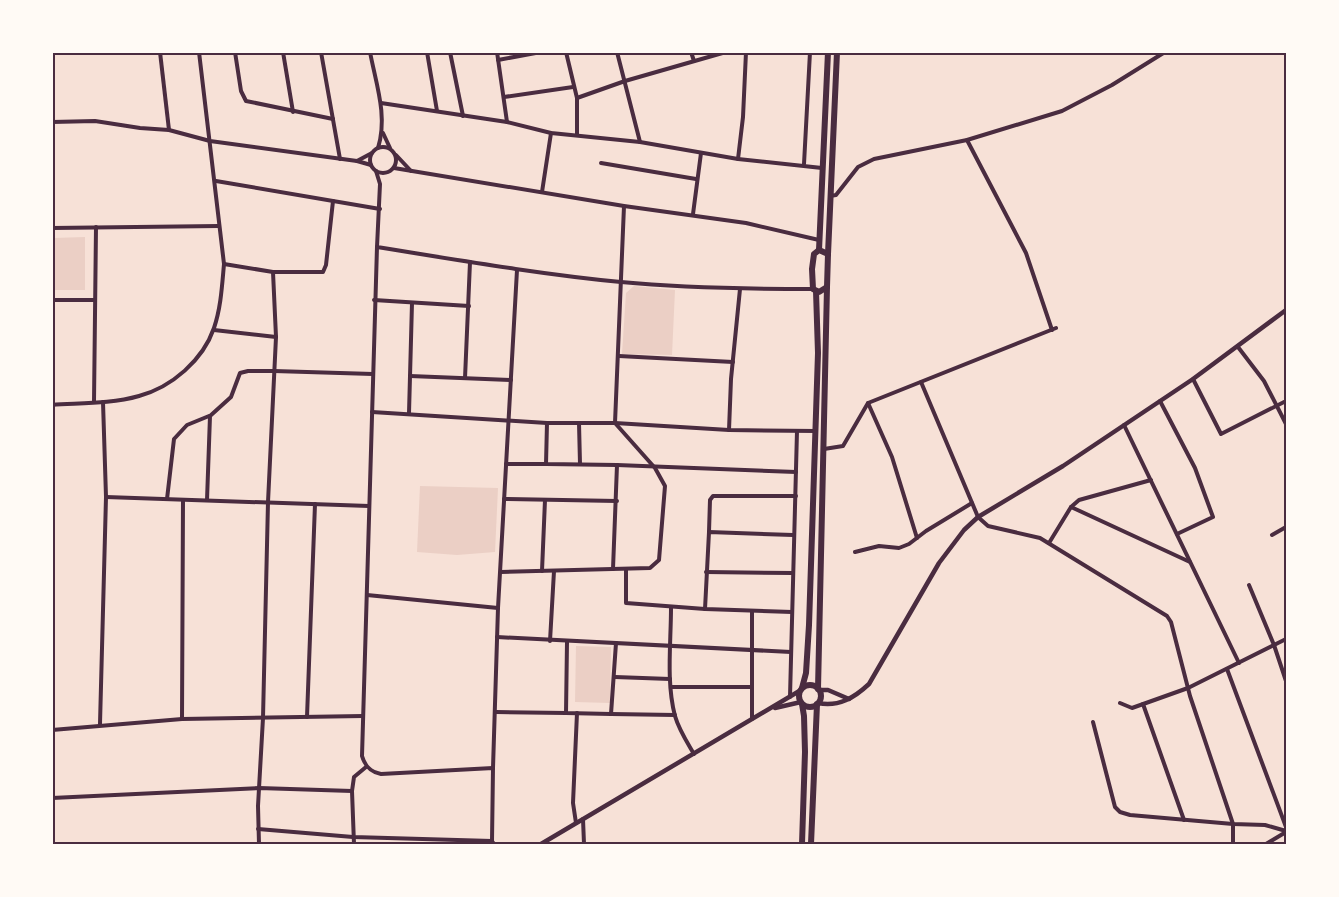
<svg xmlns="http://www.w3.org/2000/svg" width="1339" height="897" font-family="Inter,sans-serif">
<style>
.green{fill:#ebcfc5}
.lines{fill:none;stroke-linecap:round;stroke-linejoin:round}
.minor{stroke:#4a2c40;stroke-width:4}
.tertiary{stroke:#4a2c40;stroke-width:4.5}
.trunk{stroke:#4a2c40;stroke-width:6}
.neatline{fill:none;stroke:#4a2c40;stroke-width:2}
</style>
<rect width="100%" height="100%" fill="#f7e1d7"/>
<!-- green -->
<g class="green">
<path d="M85,237V290H53V238Z"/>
<path d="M634,286L675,290L672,355L622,354L626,293Z"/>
<path d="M420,486L498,488L495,552L457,555L417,552Z"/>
<path d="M576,646L611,647L610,703L575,702Z"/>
</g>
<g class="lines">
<!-- minor -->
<g class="minor">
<path d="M160,52L169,130"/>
<path d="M235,52L241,91L246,101L333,119"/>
<path d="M283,52L293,112"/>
<path d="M321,52L340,159"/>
<path d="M370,52C376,84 388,116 378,148"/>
<path d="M427,52L437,111"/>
<path d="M450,52L463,116"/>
<path d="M497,52L507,122"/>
<path d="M566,52L577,98V135"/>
<path d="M617,52L640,142"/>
<path d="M691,52L694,61"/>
<path d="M498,60L541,52"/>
<path d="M504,97L573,87"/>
<path d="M577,98L625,81L726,52"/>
<path d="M381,103L507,122L551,133L640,142L738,159L822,168"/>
<path d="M52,122L95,121L140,128L169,130L210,141L357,161L371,165"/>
<path d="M383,133L390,148"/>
<path d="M967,140L1026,253L1052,330"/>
<circle cx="383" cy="160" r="13"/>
<path d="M396,155L411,171"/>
<path d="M738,159L743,117L746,52"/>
<path d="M357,161L372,153"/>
<path d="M601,163L696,179"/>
<path d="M804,164L810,52"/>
<path d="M394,168L624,206L746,223L819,240"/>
<path d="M376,171L380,184L377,247C458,260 539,274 621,282C685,288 749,289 813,289"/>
<path d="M216,181L380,209"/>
<path d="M542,192L551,133"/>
<path d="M830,196L836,195L858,167L874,159L967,140L1062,111L1112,85L1165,52"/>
<path d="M693,214L701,153"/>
<path d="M52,228L219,226"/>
<path d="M377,247L362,756C365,766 370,772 381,774L493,768L492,841L494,844"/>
<path d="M224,264L273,272H323L326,265L333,201"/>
<path d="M52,300H95"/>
<path d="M374,300L469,306"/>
<path d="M214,330L276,337"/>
<path d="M1238,347L1264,381L1286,424"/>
<path d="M619,356L733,362"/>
<path d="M410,376L511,380"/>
<path d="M465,378L470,262"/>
<path d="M1193,379L1221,434L1286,401"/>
<path d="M921,382L978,517L988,526L1040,538L1167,616L1171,622L1190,696L1233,824V844"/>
<path d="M1160,401L1195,468L1213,517L1177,534"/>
<path d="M94,402L96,227"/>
<path d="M868,403L892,457L917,538"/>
<path d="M52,405C81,403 111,404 139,396C172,387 203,360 214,328C221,307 222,286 224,264L199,52"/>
<path d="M372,412L547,423H615L729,430L816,431"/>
<path d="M409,413L412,303"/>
<path d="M547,423L546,464L617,465L796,472"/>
<path d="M579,423L580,464"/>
<path d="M1124,425L1239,663"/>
<path d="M729,430L731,379L740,289"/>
<path d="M824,449L843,446L868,403L1056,328"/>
<path d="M506,464H546"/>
<path d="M106,497L369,506"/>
<path d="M167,499L174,439L187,425L209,416"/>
<path d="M504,499L617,501"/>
<path d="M207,500L210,416L231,397L240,373L248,371H274L373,374"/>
<path d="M1071,507L1190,562"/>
<path d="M709,532L710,500L713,496H796"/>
<path d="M1272,535L1286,527"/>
<path d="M1049,543L1071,507L1079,500L1151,480"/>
<path d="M855,552L879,546L899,548L909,544L926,531L972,503"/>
<path d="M613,569L617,465"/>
<path d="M626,569V603L705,609"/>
<path d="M542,571L545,500"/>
<path d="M501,572L650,568L659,560L665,486L655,468L615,423L624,206"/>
<path d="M706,572L793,573"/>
<path d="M1249,585L1274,645L1286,681"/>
<path d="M367,595L498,608"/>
<path d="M671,608C671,643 666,682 675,716C679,730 687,742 694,754"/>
<path d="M792,612L705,609L709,532L793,535"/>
<path d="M497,637L791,652"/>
<path d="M550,641L554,571"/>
<path d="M567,642L566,713L611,714L616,643"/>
<path d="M1227,669L1286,827"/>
<path d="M615,677L670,679"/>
<path d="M671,687H752"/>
<path d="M790,697L797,431"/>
<path d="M1120,703L1132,708L1188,688L1286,639"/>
<path d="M1143,704L1184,820"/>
<path d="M496,712L566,713"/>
<path d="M611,714L675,715"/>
<path d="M307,717L315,504"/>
<path d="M182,719L183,500"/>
<path d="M752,719V612"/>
<path d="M1093,722L1115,807L1120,812L1130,815L1233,824L1265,825L1286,831"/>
<path d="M100,724L106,497L103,402"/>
<path d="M52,730L182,719L363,716"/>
<path d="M493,768L498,608L517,270"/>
<path d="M52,798L259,788L352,791"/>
<path d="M583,819L584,844"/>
<path d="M576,823L573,803L577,713"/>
<path d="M258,829L353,837L492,841"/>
<path d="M259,844L258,806L263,718L268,502L276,337L273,272"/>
<path d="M354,844L352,791L354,777L366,767"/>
<path d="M1266,844L1286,832"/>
</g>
<!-- tertiary -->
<g class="tertiary">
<path d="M819,690H828L849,699"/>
<path d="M818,703C839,707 854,698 869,684L939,563L964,530L978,517L1063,466L1193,379L1286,310"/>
<path d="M775,708L801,702"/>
<path d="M541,844L801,690"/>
</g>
<!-- trunk -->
<g class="trunk">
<path d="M819,250L828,52"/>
<path d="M819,250L828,254L827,287L819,292L813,289L812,269L814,254Z"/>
<path d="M828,254L837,52"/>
<circle cx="810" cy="696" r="11"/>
<path d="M802,688L806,673L809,625L818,353L816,291"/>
<path d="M818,689L827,287"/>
<path d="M802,704L804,716L805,752L802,844"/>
<path d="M811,844L817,704"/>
</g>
</g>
<!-- border -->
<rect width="1339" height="897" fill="none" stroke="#fffaf5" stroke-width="108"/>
<rect x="54" y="54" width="1231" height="789" class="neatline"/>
</svg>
